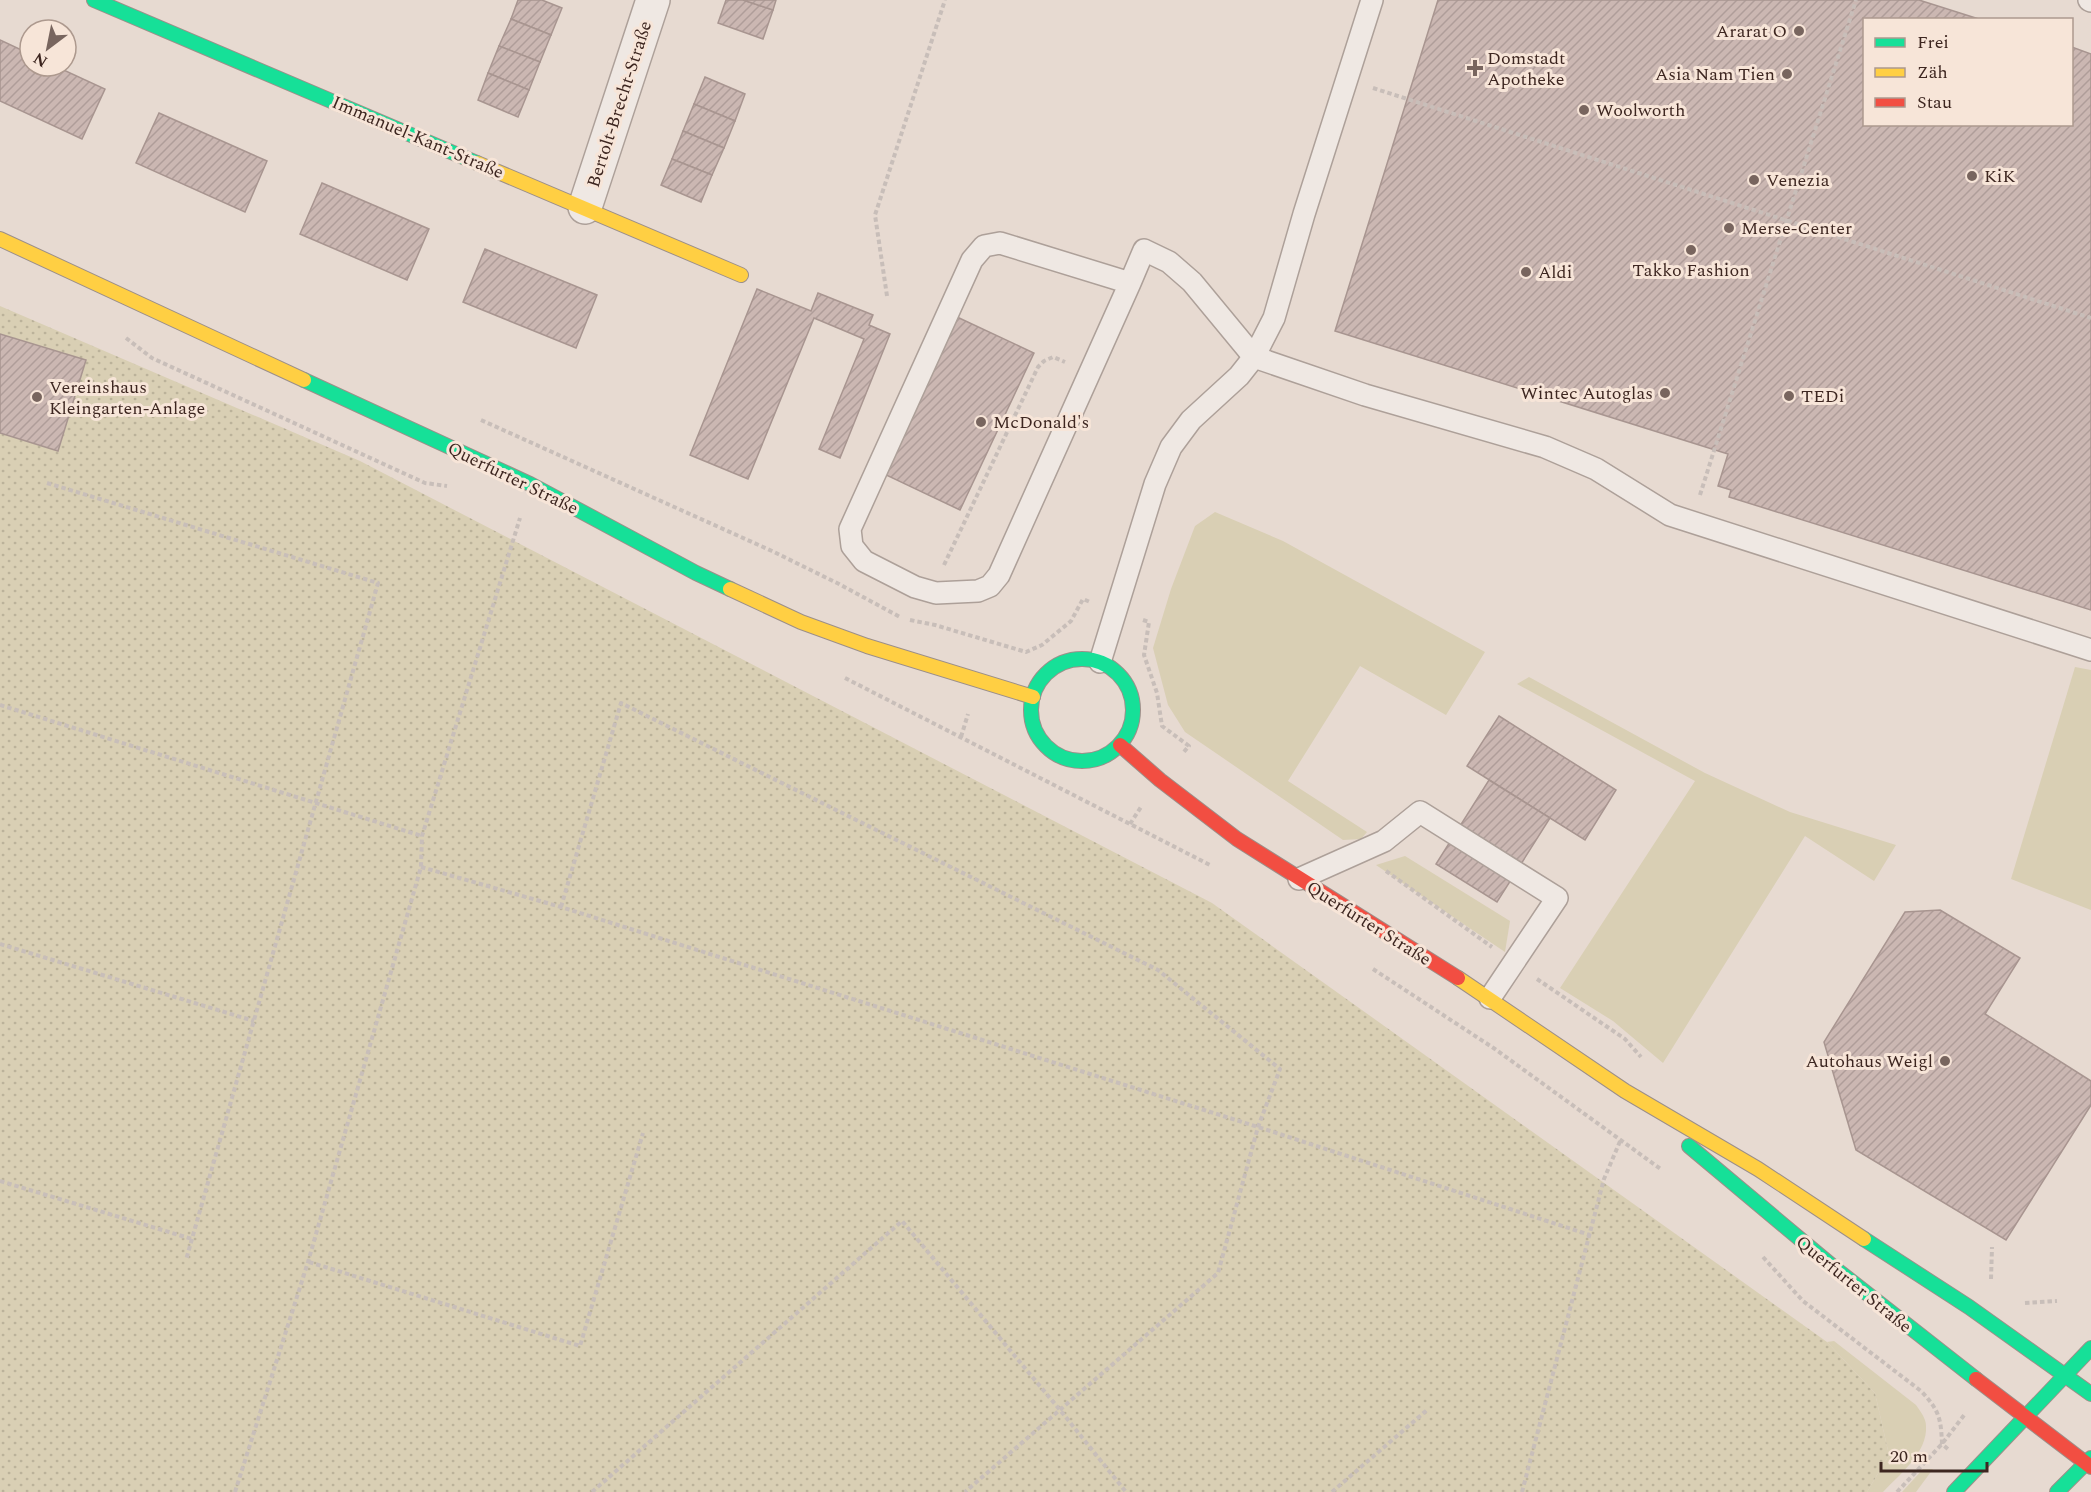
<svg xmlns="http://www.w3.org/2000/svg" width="2091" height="1492" font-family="Spectral,serif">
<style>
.grass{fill:#d9cfb4}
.garden{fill:url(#garden-dots)}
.building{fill:url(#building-hatch);stroke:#a89590;stroke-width:1.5}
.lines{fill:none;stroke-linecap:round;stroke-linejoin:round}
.lane-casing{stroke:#ada099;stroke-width:24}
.street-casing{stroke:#ada099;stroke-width:36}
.fast-casing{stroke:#9c8f89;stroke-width:16}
.slow-casing{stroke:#9c8f89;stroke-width:16}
.jam-casing{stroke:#9c8f89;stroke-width:16}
.path{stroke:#c8beb9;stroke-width:4;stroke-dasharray:4.5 3;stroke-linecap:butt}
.lane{stroke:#efe8e3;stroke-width:21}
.street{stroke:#efe8e3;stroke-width:33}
.fast{stroke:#16e098;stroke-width:14}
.slow{stroke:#ffcf43;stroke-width:14}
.jam{stroke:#f24e42;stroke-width:14}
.poi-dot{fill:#78655e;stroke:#f7e5d8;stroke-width:2}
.labels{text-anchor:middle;stroke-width:6;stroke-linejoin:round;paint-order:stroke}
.poi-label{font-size:18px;fill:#3d2620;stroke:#f7e5d8;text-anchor:start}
.street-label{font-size:18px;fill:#3d2620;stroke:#f7e5d8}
</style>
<defs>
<pattern id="garden-dots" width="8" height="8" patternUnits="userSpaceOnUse" patternTransform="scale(1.5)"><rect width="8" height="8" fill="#d9cfb4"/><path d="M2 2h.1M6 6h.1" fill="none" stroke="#bbb29a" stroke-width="1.8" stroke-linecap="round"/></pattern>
<pattern id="building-hatch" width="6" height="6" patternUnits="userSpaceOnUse" patternTransform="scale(1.5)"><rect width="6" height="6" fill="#cbb7b2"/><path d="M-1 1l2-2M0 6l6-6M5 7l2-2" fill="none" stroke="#af9d99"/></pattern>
</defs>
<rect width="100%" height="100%" fill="#e7dad1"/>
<!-- grass -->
<g class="grass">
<path d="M1215,512L1283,541L1485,652L1446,715L1360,666L1288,781L1367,832L1361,839L1343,840L1185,732L1168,705L1153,648L1171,589L1195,526Z"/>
<path d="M2075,667L2091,670V910L2011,879Z"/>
<path d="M1529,677L1705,773L1790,812L1896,845L1874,881L1805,836L1663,1063L1613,1021L1560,988L1695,781L1517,684Z"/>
<path d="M1405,856L1510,921L1505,952L1376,865Z"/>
<path d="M1834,1341L1916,1405C1920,1411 1926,1418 1926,1426C1928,1452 1899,1475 1883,1492H1867L1889,1455L1875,1393L1827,1342Z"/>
<path d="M1923,1469H1933L1916,1492H1902Z"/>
</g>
<!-- garden -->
<path class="garden" d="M0,306L360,461L1212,903L1827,1342L1875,1393L1889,1455L1867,1492H0Z"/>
<!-- building -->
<g class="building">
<path d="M518,0H542L562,8L551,35L511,19Z"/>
<path d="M726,0H743L773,10L763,39L718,23Z"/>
<path d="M743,0H776L773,10Z"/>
<path d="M1438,0H1919L1982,20H1864V124H2072V47L2091,54V610L1729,497L1731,490L1718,486L1728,454L1335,331Z"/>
<path d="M511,19L551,35L540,62L499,46Z"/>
<path d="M0,40L30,54V66H55L105,89L82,139L0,101Z"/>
<path d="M499,46L540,62L529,90L488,73Z"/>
<path d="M488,73L529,90L518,117L478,100Z"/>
<path d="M705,77L745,94L735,121L694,104Z"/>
<path d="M694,104L735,121L724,148L683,131Z"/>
<path d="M159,113L267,161L245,212L136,163Z"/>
<path d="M683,131L724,148L712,175L672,159Z"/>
<path d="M672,159L712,175L701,202L661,185Z"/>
<path d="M322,183L429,229L407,280L300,234Z"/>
<path d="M485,249L597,295L576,348L463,302Z"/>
<path d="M757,289L811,311L818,293L873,315L869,325L890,334L840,458L819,449L864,339L814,318L748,479L690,455Z"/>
<path d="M957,317L1034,353L960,510L884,474Z"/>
<path d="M0,334L86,360L58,451L0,433Z"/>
<path d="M1499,716L1616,790L1585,840L1467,766Z"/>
<path d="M1489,780L1550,818L1497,902L1436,864Z"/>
<path d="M1940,910L2020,958L1985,1014L2091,1081V1105L2006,1240L1856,1150L1824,1042L1905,912Z"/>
</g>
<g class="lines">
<!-- lane casing -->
<g class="lane-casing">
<g id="lane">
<path d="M2089,0L2091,1"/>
<path d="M1130,283L1000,243L984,246L972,260L850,529L852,546L864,561L915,587L936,593L978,591L990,586L999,575L1130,283L1144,250L1169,262L1192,282L1254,357L1365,395L1545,447L1596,469L1670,515L2091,650"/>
<path d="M1100,662L1155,484L1171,447L1191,420L1239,376L1254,357L1274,318L1304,214L1372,0"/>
<path d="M1299,879L1384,841L1420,812L1557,898L1490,998"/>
</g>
</g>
<!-- street casing -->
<g class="street-casing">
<path id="street" d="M585,207L653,0"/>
</g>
<!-- fast casing -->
<g class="fast-casing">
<g id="fast">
<path d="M94,0L477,163"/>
<path d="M304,380L530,484L696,573L730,589"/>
<circle cx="1082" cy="710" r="51"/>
<path d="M1689,1146L1837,1270L1976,1379"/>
<path d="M1864,1239L1969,1307L2091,1394"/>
<path d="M1954,1492L2091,1348"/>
<path d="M2057,1492L2091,1458"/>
</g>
</g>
<!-- slow casing -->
<g class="slow-casing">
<g id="slow">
<path d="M477,163L741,275"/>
<path d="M0,239L304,380"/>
<path d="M730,589L801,622L867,646L1033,697"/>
<path d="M1458,978L1625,1091L1758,1169L1864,1239"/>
</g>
</g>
<!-- jam casing -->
<g class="jam-casing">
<g id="jam">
<path d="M1120,745L1160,780L1237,839L1458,978"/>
<path d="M1976,1379L2091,1467"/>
</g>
</g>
<!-- path -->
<g class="path">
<path d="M1373,88L2091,318"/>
<path d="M887,296L875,215L945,0"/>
<path d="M126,338L152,358L425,483L447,486"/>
<path d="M481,420L772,551L839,584L900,617"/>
<path d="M47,483L378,583L186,1260"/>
<path d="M1700,495L1856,0"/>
<path d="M944,565L1038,367L1044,361L1053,357L1065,362"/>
<path d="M910,620L935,625L1026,652L1042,645L1071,621L1083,599L1090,602"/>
<path d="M1143,620L1149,622L1144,655L1157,693L1162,726L1189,746L1182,754"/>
<path d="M845,678L1210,865"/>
<path d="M0,705L422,836"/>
<path d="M961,737L968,714"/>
<path d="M1130,824L1141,807"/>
<path d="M421,867L561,907L1258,1127L1590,1235"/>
<path d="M1386,871L1492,947"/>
<path d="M561,907L621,703L1158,970L1280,1069L1258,1127L1218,1273L965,1492"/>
<path d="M0,944L254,1021"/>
<path d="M1373,969L1495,1049L1662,1170"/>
<path d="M1537,979L1625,1039L1641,1057"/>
<path d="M0,1181L192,1239"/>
<path d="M1763,1257L1803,1301L1921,1391C1939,1410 1941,1418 1942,1444L1949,1450"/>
<path d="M309,1262L580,1346L643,1133"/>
<path d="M1991,1279L1992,1247"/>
<path d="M2025,1303L2057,1301"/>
<path d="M235,1492L308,1262L421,867L422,836L520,518"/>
<path d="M592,1492L902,1221L1060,1410L1126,1492"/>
<path d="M1332,1492L1427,1410"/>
<path d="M1522,1492L1604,1179L1621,1139"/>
<path d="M1897,1492L1942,1444L1965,1414"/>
</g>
<!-- lane -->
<use href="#lane" class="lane"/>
<!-- street -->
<use href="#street" class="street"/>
<!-- fast -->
<use href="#fast" class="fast"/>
<!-- slow -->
<use href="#slow" class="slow"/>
<!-- jam -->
<use href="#jam" class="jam"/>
</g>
<!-- markers -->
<g class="poi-dot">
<circle cx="1799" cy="31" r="6"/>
<path d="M1472 59h6v6h6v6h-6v6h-6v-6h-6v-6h6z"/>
<circle cx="1787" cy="74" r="6"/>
<circle cx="1584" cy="110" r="6"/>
<circle cx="1972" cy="176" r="6"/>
<circle cx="1754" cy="180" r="6"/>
<circle cx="1729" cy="228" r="6"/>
<circle cx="1691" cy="250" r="6"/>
<circle cx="1526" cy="272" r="6"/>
<circle cx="1665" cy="393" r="6"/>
<circle cx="1789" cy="396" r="6"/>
<circle cx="37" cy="397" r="6"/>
<circle cx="981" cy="422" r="6"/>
<circle cx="1945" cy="1061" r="6"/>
</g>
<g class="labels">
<!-- poi labels -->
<g class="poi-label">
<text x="1787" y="37" text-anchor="end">Ararat O</text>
<text x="1487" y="64">Domstadt<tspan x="1487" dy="21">Apotheke</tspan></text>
<text x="1775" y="80" text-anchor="end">Asia Nam Tien</text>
<text x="1596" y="116">Woolworth</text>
<text x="1984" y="182">KiK</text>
<text x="1766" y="186">Venezia</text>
<text x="1741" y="234">Merse-Center</text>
<text x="1691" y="276" text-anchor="middle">Takko Fashion</text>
<text x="1538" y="278">Aldi</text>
<text x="49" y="393">Vereinshaus<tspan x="49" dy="21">Kleingarten-Anlage</tspan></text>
<text x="1653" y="399" text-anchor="end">Wintec Autoglas</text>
<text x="1801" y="402">TEDi</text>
<text x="993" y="428">McDonald's</text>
<text x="1933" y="1067" text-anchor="end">Autohaus Weigl</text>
</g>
<!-- street labels -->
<g class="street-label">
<text transform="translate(619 104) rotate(-72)" y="6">Bertolt-Brecht-Straße</text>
<text transform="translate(418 137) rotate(23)" y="6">Immanuel-Kant-Straße</text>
<text transform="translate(513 478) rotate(26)" y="6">Querfurter Straße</text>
<text transform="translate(1369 923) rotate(32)" y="6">Querfurter Straße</text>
<text transform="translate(1854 1284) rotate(39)" y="6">Querfurter Straße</text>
</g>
</g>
<!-- legend -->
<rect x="1863" y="18" width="210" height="108" fill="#f7e5d8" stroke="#ad998e" stroke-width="1.5"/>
<rect x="1875" y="38" width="30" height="9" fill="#16e098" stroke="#ad998e" stroke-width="1.5"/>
<text x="1917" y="48" font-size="18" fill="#3d2620">Frei</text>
<rect x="1875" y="68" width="30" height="9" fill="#ffcf43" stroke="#ad998e" stroke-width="1.5"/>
<text x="1917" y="78" font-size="18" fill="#3d2620">Zäh</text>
<rect x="1875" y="98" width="30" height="9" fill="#f24e42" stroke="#ad998e" stroke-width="1.5"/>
<text x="1917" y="108" font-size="18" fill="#3d2620">Stau</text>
<!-- north arrow -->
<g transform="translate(48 48) rotate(212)"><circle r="28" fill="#f7e5d8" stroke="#ad998e" stroke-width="1.5"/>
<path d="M0-4.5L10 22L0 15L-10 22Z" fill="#78655e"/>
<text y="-9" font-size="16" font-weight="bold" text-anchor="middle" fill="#3d2620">N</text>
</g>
<!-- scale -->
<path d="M1881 1462v9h106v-9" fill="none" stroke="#3d2620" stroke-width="3"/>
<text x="1890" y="1462" font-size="18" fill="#3d2620" stroke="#f7e5d8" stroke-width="4.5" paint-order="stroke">20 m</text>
</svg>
